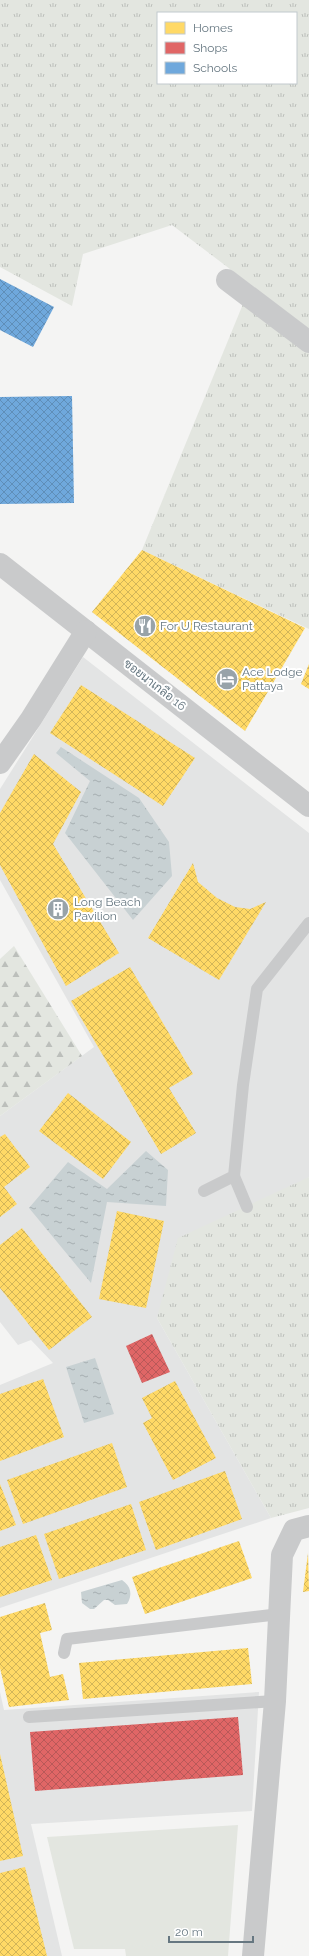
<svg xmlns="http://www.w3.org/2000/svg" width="309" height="1956" font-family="Raleway,Sarabun,sans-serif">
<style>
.built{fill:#e3e4e4}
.grass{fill:url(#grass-tufts);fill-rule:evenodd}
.forest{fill:url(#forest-firs)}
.green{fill:#e3e6e0}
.water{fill:url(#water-ripples)}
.homes{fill:url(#homes-cross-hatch)}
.shops{fill:url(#shops-cross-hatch)}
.schools{fill:url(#schools-cross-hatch)}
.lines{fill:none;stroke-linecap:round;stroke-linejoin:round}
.service{stroke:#c9cacb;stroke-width:12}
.minor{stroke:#c9cacb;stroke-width:22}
.labels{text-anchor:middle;stroke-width:4;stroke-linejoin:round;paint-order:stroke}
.poi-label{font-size:12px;fill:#667781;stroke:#fff;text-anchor:start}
.street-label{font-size:12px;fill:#667781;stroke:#fff}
</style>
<defs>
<pattern id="grass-tufts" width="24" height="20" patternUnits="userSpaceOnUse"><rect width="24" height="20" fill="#e3e6e0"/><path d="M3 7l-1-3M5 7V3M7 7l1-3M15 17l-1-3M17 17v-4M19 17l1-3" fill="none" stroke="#bcbfbb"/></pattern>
<pattern id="forest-firs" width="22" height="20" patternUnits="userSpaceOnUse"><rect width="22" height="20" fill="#e3e6e0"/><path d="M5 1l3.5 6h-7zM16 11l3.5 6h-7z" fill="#bcbfbb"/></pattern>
<pattern id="water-ripples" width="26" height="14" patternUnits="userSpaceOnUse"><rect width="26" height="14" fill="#c8d1d3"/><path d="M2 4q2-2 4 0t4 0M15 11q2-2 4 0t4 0" fill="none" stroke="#a6aeb1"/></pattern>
<pattern id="homes-cross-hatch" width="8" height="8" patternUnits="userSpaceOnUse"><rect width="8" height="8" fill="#ffd966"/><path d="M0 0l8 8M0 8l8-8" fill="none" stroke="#d2b559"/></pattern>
<pattern id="shops-cross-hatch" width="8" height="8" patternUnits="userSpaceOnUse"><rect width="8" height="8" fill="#e06666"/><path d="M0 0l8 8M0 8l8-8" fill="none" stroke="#b95959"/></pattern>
<pattern id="schools-cross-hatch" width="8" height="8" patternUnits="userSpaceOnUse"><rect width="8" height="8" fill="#6fa8dc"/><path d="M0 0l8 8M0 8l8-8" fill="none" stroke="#5f8eb8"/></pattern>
</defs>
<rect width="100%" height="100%" fill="#f4f4f3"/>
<!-- built -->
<g class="built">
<path d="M83,657L309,833V1177L157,1318L271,1518L0,1608V1385L53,1363L31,1340L18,1345L0,1322V1116L94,1047L0,880V789Z"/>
<path d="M0,1692L4,1710L259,1692L252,1811L31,1824L62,1956H0Z"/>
</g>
<!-- grass -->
<g class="grass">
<path d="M0,0H309V329L172,225L83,254L72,306L0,267ZM158,13H296V83H158Z"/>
<path d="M243,304L309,352V629L142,550Z"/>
<path d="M309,1177V1508L271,1518L157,1318L178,1238Z"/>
</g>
<!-- forest -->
<path class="forest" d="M14,946L82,1056L0,1116V959Z"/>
<!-- green -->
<path class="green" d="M238,1825L228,1956H126L125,1949H74L47,1837Z"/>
<!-- water -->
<g class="water">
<path d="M61,747L139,798L169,842L172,876L133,920L65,833L90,781L56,753Z"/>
<path d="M146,1151L168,1170L166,1206L107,1202L91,1283L29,1208L68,1162L107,1189Z"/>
<path d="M95,1358L114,1414L84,1423L66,1367Z"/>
<path d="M122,1580C131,1586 133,1595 127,1604L115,1605L108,1600H104L94,1609H90L82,1603L81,1592Z"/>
</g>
<!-- homes -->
<g class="homes">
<path d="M142,550L305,628L245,731L92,612Z"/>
<path d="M309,664V689L301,684Z"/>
<path d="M81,685L195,758L163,806L50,733Z"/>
<path d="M34,754L81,792L53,844L119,953L66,986L0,865V813Z"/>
<path d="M193,863L198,882L217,898L235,907L250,909L266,902L219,980L148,938Z"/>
<path d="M130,967L193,1074L169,1088L196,1133L161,1154L71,1001Z"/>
<path d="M68,1093L131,1142L103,1179L39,1131Z"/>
<path d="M5,1134L30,1167L4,1187L17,1204L0,1217V1137Z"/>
<path d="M117,1211L164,1221L146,1308L99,1299Z"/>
<path d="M22,1228L92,1317L49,1350L0,1288V1245Z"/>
<path d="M43,1379L64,1437L0,1461V1394Z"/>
<path d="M175,1381L216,1458L173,1480L143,1423L152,1418L142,1398Z"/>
<path d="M112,1443L127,1487L23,1524L7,1480Z"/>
<path d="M225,1471L242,1519L156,1550L139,1502Z"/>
<path d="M0,1484L16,1525L0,1531Z"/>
<path d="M131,1504L146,1550L59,1579L44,1534Z"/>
<path d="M36,1535L52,1580L0,1597V1547Z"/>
<path d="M239,1541L252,1578L145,1614L132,1577Z"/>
<path d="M308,1553L309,1591L303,1592Z"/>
<path d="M45,1603L52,1630L40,1633L50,1677L63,1674L69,1700L9,1707L0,1668V1617Z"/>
<path d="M248,1648L252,1684L83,1699L79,1663Z"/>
<path d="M0,1754L23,1856L0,1861Z"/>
<path d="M25,1867L47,1956H0V1873Z"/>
</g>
<!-- shops -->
<g class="shops">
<path d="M152,1334L170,1372L142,1383L126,1346Z"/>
<path d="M238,1717L243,1775L35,1791L30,1732Z"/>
</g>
<!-- schools -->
<g class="schools">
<path d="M0,279L54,307L33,347L0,330Z"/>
<path d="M72,396L74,503L0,504V397Z"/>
</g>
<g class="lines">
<!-- service -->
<g class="service">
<path d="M234,1176L247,1207"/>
<path d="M204,1191L234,1176L243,1085L257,989L309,923"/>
<path d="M64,1653L67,1639L280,1614"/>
<path d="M29,1717L275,1701"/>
</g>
<!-- minor -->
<g class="minor">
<path d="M227,280L309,342"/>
<path d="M0,564L309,806"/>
<path d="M0,763L31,719L86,631"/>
<path d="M253,1956L275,1701L282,1555L294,1530L309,1526"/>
</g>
</g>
<!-- icons -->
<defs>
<g id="restaurant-disc" transform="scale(1.15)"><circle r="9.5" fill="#98a3a9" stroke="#fff"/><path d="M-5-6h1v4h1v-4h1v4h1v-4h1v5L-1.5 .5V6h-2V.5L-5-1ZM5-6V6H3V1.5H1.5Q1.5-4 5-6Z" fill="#fff"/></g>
<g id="hotel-disc" transform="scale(1.15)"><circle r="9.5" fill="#98a3a9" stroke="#fff"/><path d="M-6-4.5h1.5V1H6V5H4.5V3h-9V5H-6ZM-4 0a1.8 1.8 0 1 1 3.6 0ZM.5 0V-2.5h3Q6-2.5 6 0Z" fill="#fff"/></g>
<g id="building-disc" transform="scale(1.15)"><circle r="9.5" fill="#98a3a9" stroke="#fff"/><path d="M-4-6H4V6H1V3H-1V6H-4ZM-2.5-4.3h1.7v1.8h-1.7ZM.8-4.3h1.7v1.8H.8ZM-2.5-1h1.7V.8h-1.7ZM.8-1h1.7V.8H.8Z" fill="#fff"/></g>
</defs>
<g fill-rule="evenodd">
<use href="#restaurant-disc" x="145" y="626"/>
<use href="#hotel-disc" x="227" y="679"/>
<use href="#building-disc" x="58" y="909"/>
</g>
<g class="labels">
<!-- poi labels -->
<g class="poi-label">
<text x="160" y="630">For U Restaurant</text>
<text x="242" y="676">Ace Lodge<tspan x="242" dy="14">Pattaya</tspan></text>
<text x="74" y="906">Long Beach<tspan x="74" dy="14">Pavilion</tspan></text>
</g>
<!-- street labels -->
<g class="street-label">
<text transform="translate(155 685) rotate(38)" y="4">ซอยนาเกลือ 16</text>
</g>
</g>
<!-- legend -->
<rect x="157" y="12" width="140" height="72" fill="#ffffff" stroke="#c2c9cd"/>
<rect x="165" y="22" width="20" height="12" fill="#ffd966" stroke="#c2c9cd"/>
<text x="193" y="32" font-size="12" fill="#667781">Homes</text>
<rect x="165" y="42" width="20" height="12" fill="#e06666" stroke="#c2c9cd"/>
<text x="193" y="52" font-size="12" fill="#667781">Shops</text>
<rect x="165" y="62" width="20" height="12" fill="#6fa8dc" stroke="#c2c9cd"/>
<text x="193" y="72" font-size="12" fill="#667781">Schools</text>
<!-- scale -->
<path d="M169 1936v6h84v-6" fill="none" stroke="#667781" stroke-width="2"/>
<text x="175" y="1936" font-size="12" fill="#667781" stroke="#ffffff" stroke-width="3" paint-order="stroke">20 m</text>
</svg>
